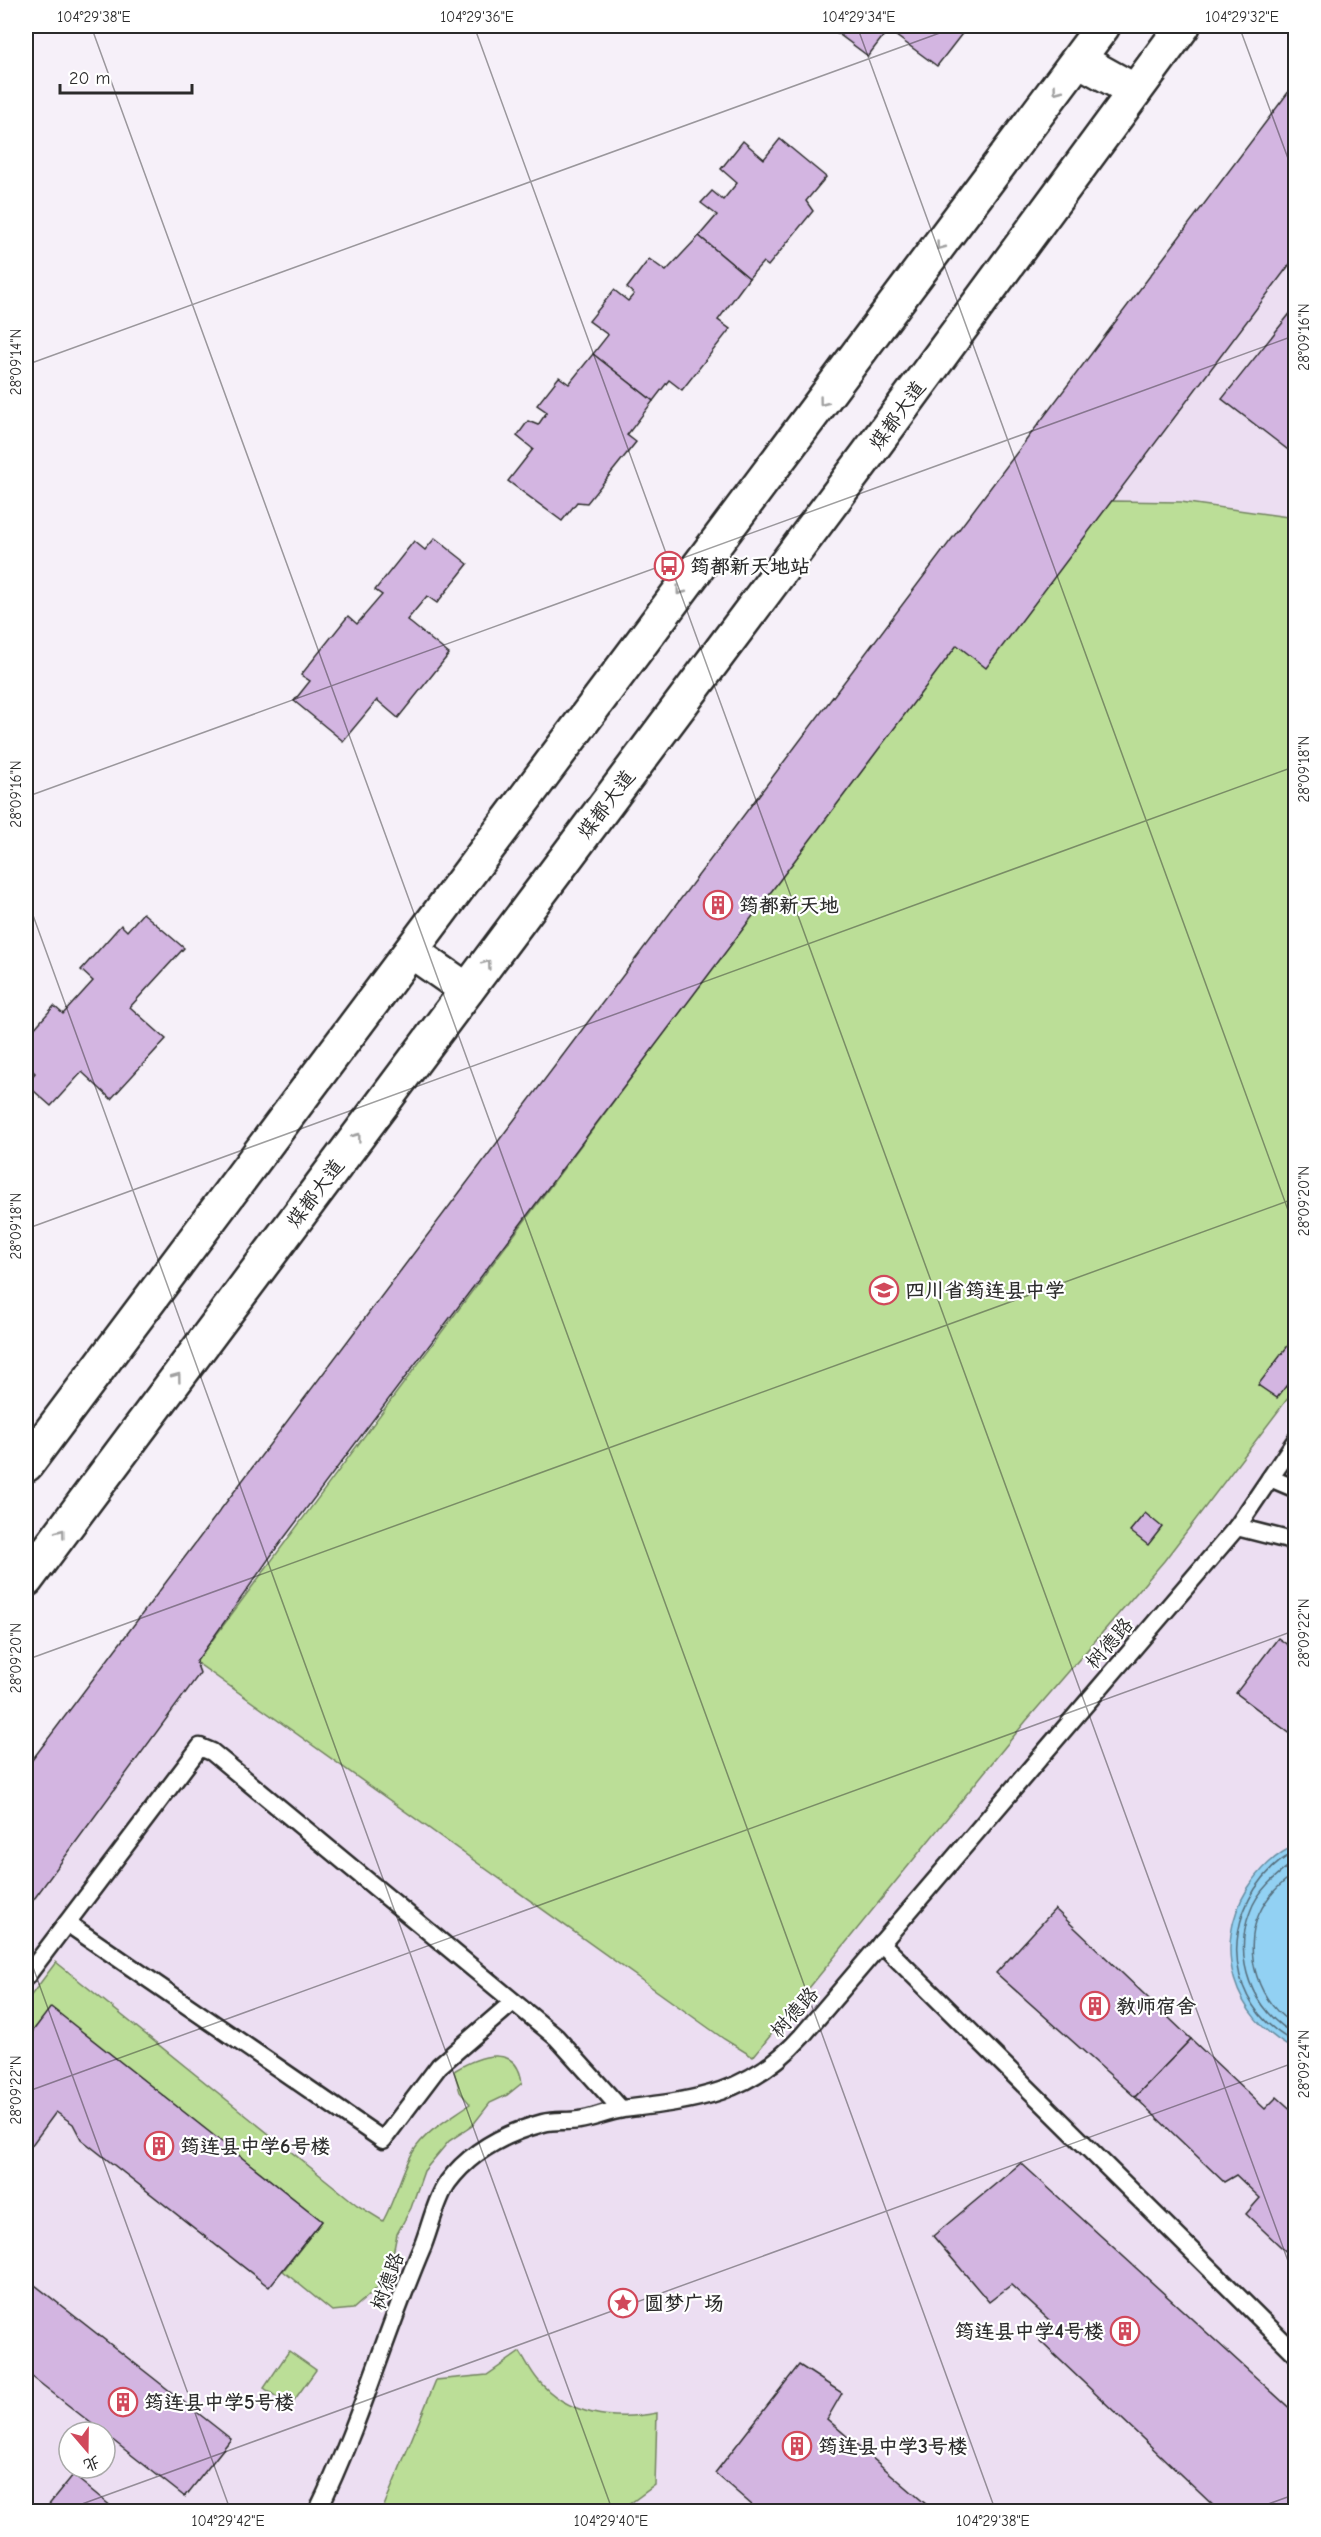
<svg xmlns="http://www.w3.org/2000/svg" width="1321" height="2537" font-family="'Comic Neue','LXGW WenKai TC',sans-serif">
<style>
.built{fill:#ecdef2;fill-rule:evenodd}
.green{fill:#bbde97;stroke:#738461;stroke-width:1.5}
.water{fill:#92d1f3;stroke:#698fa3;stroke-width:1.5}
.lines{fill:none;stroke-linecap:round;stroke-linejoin:round}
.shore{stroke:#546d7b;stroke-width:1.5}
.building{fill:#d3b5e1;stroke:#2b2b2b;stroke-width:1.5}
.service-casing{stroke:#2b2b2b;stroke-width:21}
.secondary-casing{stroke:#2b2b2b;stroke-width:38}
.service{stroke:#fff;stroke-width:16}
.secondary{stroke:#fff;stroke-width:33}
.oneway{stroke:#a0a0a0}
.ticks{fill:none;stroke:#2b2b2b;stroke-width:1.5;stroke-opacity:0.45}
.labels{text-anchor:middle;stroke-width:4.5;stroke-linejoin:round;paint-order:stroke}
.street-label{font-size:20px;fill:#2b2b2b;stroke:#fff}
.poi-label{font-size:20px;font-weight:bold;fill:#2b2b2b;stroke:#fff;text-anchor:start}
.neatline{fill:none;stroke:#2b2b2b;stroke-width:2}
.ticks-label{font-size:15px;text-anchor:middle;fill:#2b2b2b}
</style>
<rect width="100%" height="100%" fill="#f6f0f9"/>
<filter id="ink" filterUnits="userSpaceOnUse"><feTurbulence type="fractalNoise" baseFrequency=".0167" numOctaves="2"/><feDisplacementMap in="SourceGraphic" scale="12" xChannelSelector="R" yChannelSelector="G"/><feConvolveMatrix kernelMatrix="1 2 1 2 8 2 1 2 1" color-interpolation-filters="sRGB"/></filter>
<g filter="url(#ink)">
<!-- built -->
<path class="built" d="M1295,256V2511L26,2512V1910L200,1673L196,1662L290,1533L986,667ZM69,2432H105V2468H69Z"/>
<!-- green -->
<g class="green">
<path d="M1111,501L1181,502L1295,518V1389L1164,1561L1026,1721L753,2057L724,2039L196,1662L654,1047L957,645L986,667Z"/>
<path d="M56,1962L357,2205L383,2221C396,2198 401,2172 413,2152C425,2131 452,2117 470,2104L460,2092L454,2071C478,2056 517,2042 522,2083L507,2095L490,2103L472,2126L449,2141L424,2171L411,2208L397,2234L392,2259L377,2288L353,2309L332,2311L283,2271L322,2221L51,2008L26,2040V2002Z"/>
<path d="M289,2351L316,2370L290,2406L264,2388Z"/>
<path d="M520,2352C526,2361 531,2372 538,2380C568,2416 614,2421 657,2413L655,2485L620,2511H382L436,2380L487,2375Z"/>
</g>
<!-- water -->
<path class="water" d="M1295,1846H1296L1295,2050C1233,2018 1211,1948 1248,1888C1259,1871 1276,1853 1295,1846Z"/>
<g class="lines">
<!-- shore -->
<g class="shore">
<path d="M1296,1852C1279,1859 1264,1875 1255,1889C1220,1945 1236,2013 1296,2043"/>
<path d="M1296,1860C1277,1875 1258,1889 1250,1912C1232,1957 1252,2013 1296,2035"/>
<path d="M1296,1872C1280,1884 1267,1896 1259,1914C1242,1951 1258,2006 1296,2025"/>
</g>
</g>
<!-- building -->
<g class="building">
<path d="M841,26H968L937,66L888,30L868,56L836,32Z"/>
<path d="M1296,82V256L986,668L957,645L275,1550L196,1662L200,1673L26,1910V1768Z"/>
<path d="M780,139L826,177L806,201L813,211L768,266L763,262L749,278L699,236L717,215L701,203L712,191L723,200L737,183L721,169L743,141L764,159Z"/>
<path d="M699,236L749,278L718,320L730,329L682,390L669,380L653,401L593,354L608,335L589,321L614,290L628,301L634,294L627,288L649,259L666,271Z"/>
<path d="M1296,306V456L1222,399Z"/>
<path d="M593,354L653,401L627,435L636,442L587,503L577,502L562,521L508,481L533,449L517,436L528,421L538,425L547,412L537,405L559,377L569,384Z"/>
<path d="M435,538L468,564L437,603L427,596L407,620L449,654L398,718L377,700L343,741L294,701L310,681L301,675L348,616L357,624L382,595L375,590L414,541L425,550Z"/>
<path d="M143,913L184,948L130,1007L166,1039L111,1099L82,1072L51,1106L26,1084L35,1073L26,1064V1038L54,1006L63,1014L93,981L81,970L121,925L127,931Z"/>
<path d="M1296,1335V1373L1277,1398L1258,1385Z"/>
<path d="M1145,1513L1162,1527L1148,1545L1130,1531Z"/>
<path d="M1278,1638L1296,1651V1738L1236,1693Z"/>
<path d="M1055,1909L1191,2039L1135,2097L996,1973Z"/>
<path d="M51,2007L322,2221L269,2287L81,2139L73,2124L56,2112L26,2153V2040Z"/>
<path d="M1191,2039L1265,2109L1277,2097L1296,2114V2123L1291,2127L1296,2131L1294,2259L1246,2214L1260,2198L1236,2175L1224,2182L1135,2097Z"/>
<path d="M1021,2163L1296,2414V2512H1220L1040,2341L1049,2320L1011,2285L989,2302L933,2236Z"/>
<path d="M26,2278L231,2439L185,2497L26,2372Z"/>
<path d="M799,2365L842,2393L827,2419L935,2512H760L715,2473Z"/>
<path d="M73,2475L118,2512H43Z"/>
</g>
<g class="lines">
<!-- service casing -->
<g class="service-casing">
<g id="service">
<path d="M1270,1478L1296,1489"/>
<path d="M1237,1527L1296,1542"/>
<path d="M67,1923L383,2140L439,2066L513,2002"/>
<path d="M881,1943L1296,2354"/>
<path d="M26,1977L200,1747L212,1752L556,2037L621,2109"/>
<path d="M317,2512C360,2425 385,2333 423,2245C430,2227 437,2197 448,2182C471,2151 506,2133 543,2123C554,2120 567,2122 579,2120C594,2118 608,2111 623,2109C697,2100 750,2094 802,2036L1237,1527L1296,1440"/>
</g>
</g>
<!-- secondary casing -->
<g class="secondary-casing">
<g id="secondary">
<path d="M1079,60L1135,91"/>
<path d="M411,951L467,990"/>
<path d="M26,1465L1103,26"/>
<path d="M26,1580L868,454L1183,26"/>
</g>
</g>
<!-- service -->
<use href="#service" class="service"/>
<!-- secondary -->
<use href="#secondary" class="secondary"/>
</g>
<!-- one-way arrows -->
<defs><path id="oneway-chevron" d="M-2-3.5L2.5 0L-2 3.5" fill="none" stroke-width="1.6" stroke-linecap="round" stroke-linejoin="round" transform="scale(1.5)"/></defs>
<g class="oneway">
<use href="#oneway-chevron" transform="translate(1057 90) rotate(127)"/>
<use href="#oneway-chevron" transform="translate(940 246) rotate(127)"/>
<use href="#oneway-chevron" transform="translate(823 402) rotate(127)"/>
<use href="#oneway-chevron" transform="translate(680 591) rotate(127)"/>
<use href="#oneway-chevron" transform="translate(487 964) rotate(-53)"/>
<use href="#oneway-chevron" transform="translate(357 1137) rotate(-53)"/>
<use href="#oneway-chevron" transform="translate(177 1377) rotate(-53)"/>
<use href="#oneway-chevron" transform="translate(61 1533) rotate(-53)"/>
</g>
</g>
<!-- ticks -->
<path class="ticks" d="M91,26L996,2512M474,26L1296,2283M857,26L1296,1232M1239,26L1296,180M26,365L959,26M26,797L1296,335M26,896L613,2512M26,1229L1296,766M26,1660L1296,1198M26,1948L231,2512M26,2092L1296,1630M60,2512L1296,2062M1246,2512L1296,2494"/>
<!-- icons -->
<defs>
<g id="bus-ring" transform="scale(1.5)"><circle r="9.5" fill="#fff" stroke="#d1495b" stroke-width="1.5"/><path d="M-5-6H5V4H4V6H2V4H-2V6H-4V4H-5ZM-3.5-4V0h7V-4ZM-3.5 1.2v1.5H-2V1.2ZM2 1.2v1.5H3.5V1.2Z" fill="#d1495b"/></g>
<g id="building-ring" transform="scale(1.5)"><circle r="9.5" fill="#fff" stroke="#d1495b" stroke-width="1.5"/><path d="M-4-6H4V6H1V3H-1V6H-4ZM-2.5-4.3h1.7v1.8h-1.7ZM.8-4.3h1.7v1.8H.8ZM-2.5-1h1.7V.8h-1.7ZM.8-1h1.7V.8H.8Z" fill="#d1495b"/></g>
<g id="school-ring" transform="scale(1.5)"><circle r="9.5" fill="#fff" stroke="#d1495b" stroke-width="1.5"/><path d="M0-5L7-2L0 1L-7-2ZM-4 1L0 2.5L4 1V4Q0 6-4 4Z" fill="#d1495b"/></g>
<g id="sight-ring" transform="scale(1.5)"><circle r="9.5" fill="#fff" stroke="#d1495b" stroke-width="1.5"/><path d="M0-6L1.8-2.2L6-1.7L2.9 1.2L3.7 5.4L0 3.3L-3.7 5.4L-2.9 1.2L-6-1.7L-1.8-2.2Z" fill="#d1495b"/></g>
</defs>
<g fill-rule="evenodd">
<use href="#bus-ring" x="669" y="566"/>
<use href="#building-ring" x="718" y="905"/>
<use href="#school-ring" x="884" y="1290"/>
<use href="#building-ring" x="1095" y="2006"/>
<use href="#building-ring" x="159" y="2146"/>
<use href="#sight-ring" x="623" y="2303"/>
<use href="#building-ring" x="1125" y="2331"/>
<use href="#building-ring" x="123" y="2402"/>
<use href="#building-ring" x="797" y="2446"/>
</g>
<g class="labels">
<!-- street labels -->
<g class="street-label">
<text transform="translate(897 415) rotate(-54)" y="7">煤都大道</text>
<text transform="translate(606 804) rotate(-53)" y="7">煤都大道</text>
<text transform="translate(315 1193) rotate(-53)" y="7">煤都大道</text>
<text transform="translate(1109 1643) rotate(-49)" y="7">树德路</text>
<text transform="translate(794 2012) rotate(-48)" y="7">树德路</text>
<text transform="translate(387 2281) rotate(-70)" y="7">树德路</text>
</g>
<!-- poi labels -->
<g class="poi-label">
<text x="690" y="573">筠都新天地站</text>
<text x="739" y="912">筠都新天地</text>
<text x="905" y="1297">四川省筠连县中学</text>
<text x="1116" y="2013">教师宿舍</text>
<text x="180" y="2153">筠连县中学6号楼</text>
<text x="644" y="2310">圆梦广场</text>
<text x="1104" y="2338" text-anchor="end">筠连县中学4号楼</text>
<text x="144" y="2409">筠连县中学5号楼</text>
<text x="818" y="2453">筠连县中学3号楼</text>
</g>
</g>
<!-- margin -->
<rect width="1321" height="2537" fill="none" stroke="#fff" stroke-width="66"/>
<!-- north arrow -->
<g transform="translate(87 2450) rotate(160)"><circle r="28" fill="#ffffff" stroke="#aaaaaa" stroke-width="1.5"/>
<path d="M0-4.5L10 22L0 15L-10 22Z" fill="#d1495b"/>
<text y="-9" font-size="16" font-weight="bold" text-anchor="middle" fill="#2b2b2b">北</text>
</g>
<!-- scale -->
<path d="M60 84v9h132v-9" fill="none" stroke="#2b2b2b" stroke-width="3"/>
<text x="69" y="84" font-size="18" fill="#2b2b2b" stroke="#ffffff" stroke-width="4.5" paint-order="stroke">20 m</text>
<rect x="33" y="33" width="1255" height="2471" class="neatline"/>
<g class="ticks-label">
<text x="94" y="22">104°29'38"E</text>
<text x="477" y="22">104°29'36"E</text>
<text x="859" y="22">104°29'34"E</text>
<text x="1242" y="22">104°29'32"E</text>
<text transform="translate(1304 337) rotate(-90)" y="5">28°09'16"N</text>
<text transform="translate(16 362) rotate(-90)" y="5">28°09'14"N</text>
<text transform="translate(1304 769) rotate(-90)" y="5">28°09'18"N</text>
<text transform="translate(16 794) rotate(-90)" y="5">28°09'16"N</text>
<text transform="translate(1304 1201) rotate(-90)" y="5">28°09'20"N</text>
<text transform="translate(16 1226) rotate(-90)" y="5">28°09'18"N</text>
<text transform="translate(1304 1633) rotate(-90)" y="5">28°09'22"N</text>
<text transform="translate(16 1658) rotate(-90)" y="5">28°09'20"N</text>
<text transform="translate(1304 2064) rotate(-90)" y="5">28°09'24"N</text>
<text transform="translate(16 2090) rotate(-90)" y="5">28°09'22"N</text>
<text x="228" y="2526">104°29'42"E</text>
<text x="611" y="2526">104°29'40"E</text>
<text x="993" y="2526">104°29'38"E</text>
</g>
</svg>
